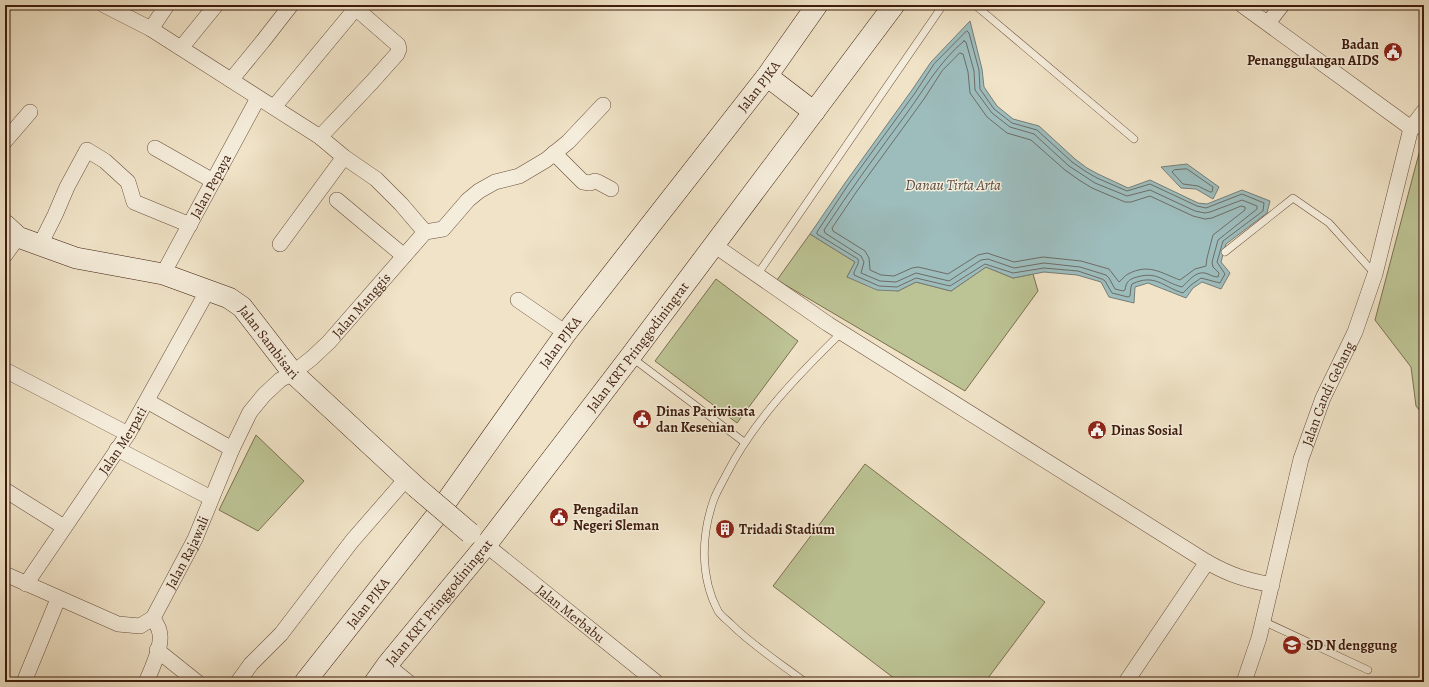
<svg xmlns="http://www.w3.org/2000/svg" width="1429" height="687" font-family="Alegreya,serif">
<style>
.green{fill:#bcc394;stroke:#7d7050}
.water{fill:#9dbdbd;stroke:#777d77}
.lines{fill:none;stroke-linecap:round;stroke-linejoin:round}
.shore{stroke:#6e6c65;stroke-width:1}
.service-casing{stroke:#6a4e3c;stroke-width:8}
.minor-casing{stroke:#6a4e3c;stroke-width:16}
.secondary-casing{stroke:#3e1c0d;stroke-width:22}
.service{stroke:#f5eddb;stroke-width:7}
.minor{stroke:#f5eddb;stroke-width:15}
.secondary{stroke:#f5eddb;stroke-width:21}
.secondary-bridge-casing{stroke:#3e1c0d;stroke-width:22;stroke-linecap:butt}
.secondary-bridge{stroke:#f5eddb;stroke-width:21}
.labels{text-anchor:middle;stroke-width:3;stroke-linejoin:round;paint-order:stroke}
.poi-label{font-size:14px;font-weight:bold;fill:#3e1c0d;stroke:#f5eddb;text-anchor:start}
.street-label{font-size:14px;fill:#3e1c0d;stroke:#f5eddb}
.water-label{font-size:15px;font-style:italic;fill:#5a4c42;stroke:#f5eddb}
</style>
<rect width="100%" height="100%" fill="#f0e3c7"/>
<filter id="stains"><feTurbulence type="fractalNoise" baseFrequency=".005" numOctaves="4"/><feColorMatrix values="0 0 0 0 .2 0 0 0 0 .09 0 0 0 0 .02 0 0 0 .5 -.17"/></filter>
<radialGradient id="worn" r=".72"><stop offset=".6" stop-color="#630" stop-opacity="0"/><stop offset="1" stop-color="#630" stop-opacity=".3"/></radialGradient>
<!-- green -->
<g class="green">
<path d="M1422,142H1424V416L1416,406L1411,367L1375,320Z"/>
<path d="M810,234L855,262L847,277L898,291L916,282L951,291L986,267L1013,278L1033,274L1038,291L965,391L777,280Z"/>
<path d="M716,279L798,341L737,423L655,361Z"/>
<path d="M256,435L304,481L258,531L219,510Z"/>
<path d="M865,464L1045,602L985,682H899L773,586Z"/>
</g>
<!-- water -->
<g class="water">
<path d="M970,21L982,69L984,87L997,106L1013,119L1039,126L1075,159L1087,168L1098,174L1128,188L1150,180L1198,203L1207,204L1242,190L1270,201L1267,213L1226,244L1221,262L1230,273L1221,289L1202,282L1193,288L1186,298L1148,283L1135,287L1134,303L1109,297L1101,282L1077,275L1044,272L1013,278L986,267L951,291L916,282L898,291L877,290L847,277L855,262L810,234L845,183L912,90L931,62Z"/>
<path d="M1187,164L1219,187L1213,199L1196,189L1181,188L1161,167Z"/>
</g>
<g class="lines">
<!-- shore -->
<g class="shore">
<path d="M967,31L969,33L979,70L980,89L994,109L1012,123L1037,130L1072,162L1085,171L1097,178L1127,191L1150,184L1197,206L1206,208L1242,194L1264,203L1263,211L1223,241L1217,262L1225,274L1220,283L1201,278L1191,285L1183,293C1163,287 1155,273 1132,284L1131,287L1130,296L1128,297L1112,293L1105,281L1102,279L1078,271L1044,268L1013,273L985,264L950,286L916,278L897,287L879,286L854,275C853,270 860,265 858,259L817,234V232L848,185L915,93L934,64Z"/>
<path d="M964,41L966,42L974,71L975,90L992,113L1010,127L1034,134L1069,166L1095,183L1127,196L1150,190L1195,211L1205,213L1210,212L1242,200L1257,206V209L1218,240L1212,262L1213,267L1219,273L1218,277C1213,277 1209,274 1205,273C1195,271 1188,282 1182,287C1163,282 1158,271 1137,277C1129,279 1126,282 1125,290L1123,291L1115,289L1109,278L1106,275L1080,267L1044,263L1014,268L988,259L981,260L949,281L916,273L896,282L880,281L861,273L864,262L861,256L825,233L824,230C850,190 879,151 907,113C925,88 940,61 964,41Z"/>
<path d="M960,53L963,54L968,72L970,93L987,117L1007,133L1031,140L1065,170L1079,180L1092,188L1125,202H1131L1150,196L1193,216L1205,219L1212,218L1241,206L1245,207V210L1213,235L1207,258L1206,266L1195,269L1180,280C1161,273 1149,263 1128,274C1124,276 1122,280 1119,282L1109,269L1081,261L1043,257L1014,262L987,253L978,255L948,274L918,267L912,268L894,276L881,275L870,270L869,258L865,251L833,231L832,228L857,191L924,99L942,71Z"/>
<path d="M1187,169L1213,187L1212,192H1210L1198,186L1183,184L1172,172L1174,170Z"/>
</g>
<!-- service casing -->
<g class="service-casing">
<g id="service">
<path d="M975,5L1134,139"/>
<path d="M1411,128L1424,132"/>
<path d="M1225,252L1293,198L1329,223L1375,274"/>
<path d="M757,275L943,5"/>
<path d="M631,357L744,442"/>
<path d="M1263,621L1368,670"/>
<path d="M805,682C780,663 753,646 731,624C727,620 721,616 718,611C700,577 701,535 714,499C717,491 722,483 726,475C754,420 798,375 842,332"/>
</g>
</g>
<!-- minor casing -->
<g class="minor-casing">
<g id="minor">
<path d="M104,5L151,29L320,137L344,157L376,179L401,204L425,232"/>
<path d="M1242,5L1411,128"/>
<path d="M1268,23L1282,5"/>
<path d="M151,29L167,5"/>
<path d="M181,48L216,5"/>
<path d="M231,80L263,41L291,5"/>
<path d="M274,107L356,8"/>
<path d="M320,137L372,82L397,54L399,49L398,45L352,5"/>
<path d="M5,141L30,112"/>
<path d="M155,148L213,181"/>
<path d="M554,153L583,182L590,183L595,181L598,182L611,189"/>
<path d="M337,200L404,256"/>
<path d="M425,232L443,229L468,200L479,191L495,182L519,176L546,160L568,142L603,105"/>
<path d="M280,244L344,157"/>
<path d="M40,245L55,215L67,187L87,150L105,161L128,182L134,202L190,225"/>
<path d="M714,245L828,324L1207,562C1230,575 1246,580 1272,585"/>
<path d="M5,255L18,237"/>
<path id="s1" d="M163,274L258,98"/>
<path d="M518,300L566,333"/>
<path d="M5,370L128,434"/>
<path d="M147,401L232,449"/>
<path d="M117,449L211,498"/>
<path d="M5,490L64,527"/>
<path id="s2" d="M486,545L656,682"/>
<path id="s3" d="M5,574L118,624L140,626L153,618L195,539L232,449L250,412L264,395L280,380L293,373L312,358L329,342L425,232"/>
<path id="s4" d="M26,584L128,434L208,290"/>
<path d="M157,650L197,682"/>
<path d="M387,665L408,682"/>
<path d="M24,682L58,599"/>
<path d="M146,682C152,669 164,643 159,630C158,626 155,622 153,618"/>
<path d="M238,682L251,664L281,634L352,541L406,479"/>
<path d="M1126,682L1207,562"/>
<path id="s5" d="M1244,682L1259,638L1301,459L1323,398L1355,332L1375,274L1411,128L1424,111"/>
</g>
</g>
<!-- secondary casing -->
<g class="secondary-casing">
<g id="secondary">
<path d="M767,76L814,112"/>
<path id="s6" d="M5,225L18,237L76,258L163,274L229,298L242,307L293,373L416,487"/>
<path id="s7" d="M305,682L436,516L566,333L767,76L817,5"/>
<path id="s8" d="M375,682L387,665L486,545L630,357L894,5"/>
</g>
</g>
<!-- service -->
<use href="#service" class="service"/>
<!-- minor -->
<use href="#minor" class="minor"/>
<!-- secondary -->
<use href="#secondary" class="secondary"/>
<!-- secondary-bridge casing -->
<g class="secondary-bridge-casing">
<path id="secondary-bridge" d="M416,487L470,533"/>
</g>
<!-- secondary-bridge -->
<use href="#secondary-bridge" class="secondary-bridge"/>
</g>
<!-- icons -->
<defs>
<g id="civic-disc" transform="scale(1)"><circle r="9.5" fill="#8f2418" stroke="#f5eddb"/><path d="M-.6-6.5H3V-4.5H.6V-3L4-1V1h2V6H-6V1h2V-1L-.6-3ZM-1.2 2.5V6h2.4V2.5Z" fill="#fff"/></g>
<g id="building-disc" transform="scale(1)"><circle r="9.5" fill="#8f2418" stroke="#f5eddb"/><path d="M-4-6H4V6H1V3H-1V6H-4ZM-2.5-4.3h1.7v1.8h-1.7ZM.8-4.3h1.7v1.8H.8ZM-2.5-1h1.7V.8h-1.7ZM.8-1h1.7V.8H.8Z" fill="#fff"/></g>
<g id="school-disc" transform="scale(1)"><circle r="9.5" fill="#8f2418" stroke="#f5eddb"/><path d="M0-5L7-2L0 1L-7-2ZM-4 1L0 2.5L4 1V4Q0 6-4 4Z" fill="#fff"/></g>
</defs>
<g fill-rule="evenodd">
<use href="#civic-disc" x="1393" y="52"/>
<use href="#civic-disc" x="642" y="419"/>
<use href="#civic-disc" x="1097" y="430"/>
<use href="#civic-disc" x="559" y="517"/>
<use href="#building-disc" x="725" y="529"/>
<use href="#school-disc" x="1292" y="645"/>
</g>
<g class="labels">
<!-- poi labels -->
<g class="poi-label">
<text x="1379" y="49" text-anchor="end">Badan<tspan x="1379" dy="16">Penanggulangan AIDS</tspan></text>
<text x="656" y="416">Dinas Pariwisata<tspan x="656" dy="16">dan Kesenian</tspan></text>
<text x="1111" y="435">Dinas Sosial</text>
<text x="573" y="514">Pengadilan<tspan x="573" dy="16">Negeri Sleman</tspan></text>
<text x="739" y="534">Tridadi Stadium</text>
<text x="1306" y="650">SD N denggung</text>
</g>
<!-- street labels -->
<g class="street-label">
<text dy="5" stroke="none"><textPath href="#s7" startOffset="749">Jalan PJKA</textPath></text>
<text dy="5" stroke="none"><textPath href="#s1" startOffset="100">Jalan Pepaya</textPath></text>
<text dy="5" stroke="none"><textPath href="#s3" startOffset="544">Jalan Manggis</textPath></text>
<text dy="5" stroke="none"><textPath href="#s6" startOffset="298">Jalan Sambisari</textPath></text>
<text dy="5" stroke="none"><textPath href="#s7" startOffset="425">Jalan PJKA</textPath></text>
<text dy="5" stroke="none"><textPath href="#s8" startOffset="426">Jalan KRT Pringgodiningrat</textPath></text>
<text dy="5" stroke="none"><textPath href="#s5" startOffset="301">Jalan Candi Gebang</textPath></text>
<text dy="5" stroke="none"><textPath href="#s4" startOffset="173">Jalan Merpati</textPath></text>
<text dy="5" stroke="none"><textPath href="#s3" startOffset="235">Jalan Rajawali</textPath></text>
<text dy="5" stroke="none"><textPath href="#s8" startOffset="102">Jalan KRT Pringgodiningrat</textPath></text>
<text dy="5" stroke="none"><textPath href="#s7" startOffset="101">Jalan PJKA</textPath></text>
<text dy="5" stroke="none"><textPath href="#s2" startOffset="109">Jalan Merbabu</textPath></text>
</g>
<!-- water labels -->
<g class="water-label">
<text x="953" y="190">Danau Tirta Arta</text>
</g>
</g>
<!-- margin -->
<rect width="1429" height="687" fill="none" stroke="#f0e3c7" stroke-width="20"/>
<rect x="6" y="6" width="1417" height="675" fill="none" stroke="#3e1c0d" stroke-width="2"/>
<rect x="10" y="10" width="1409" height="667" fill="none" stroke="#3e1c0d"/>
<rect width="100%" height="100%" filter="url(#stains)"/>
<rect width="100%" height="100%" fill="url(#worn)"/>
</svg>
